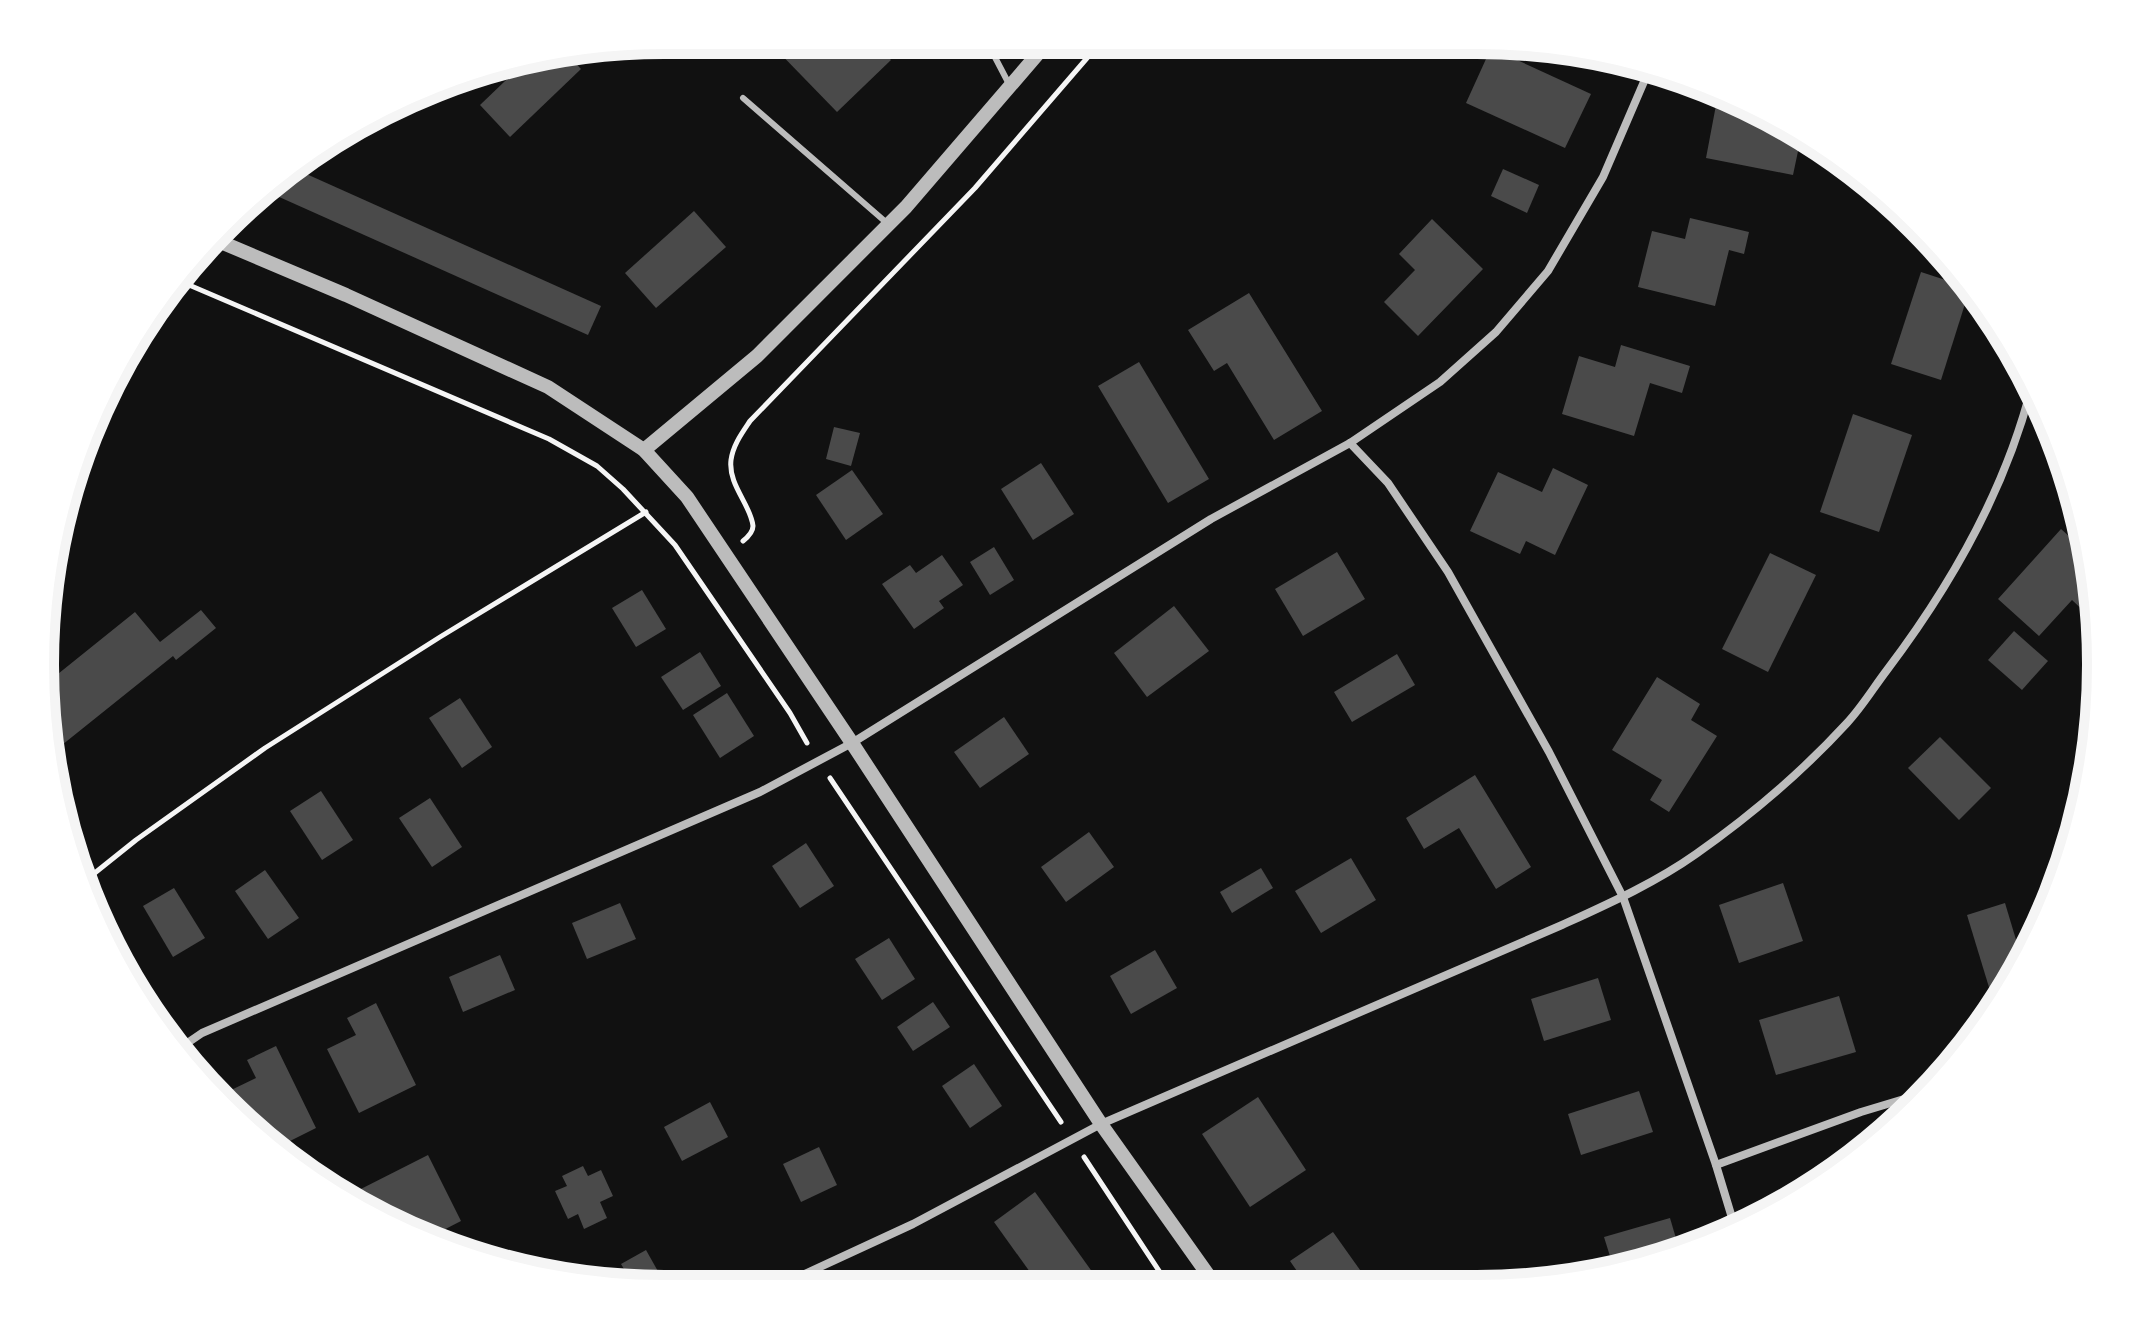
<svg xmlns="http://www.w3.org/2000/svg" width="2141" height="1329" font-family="Figtree,sans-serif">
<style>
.building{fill:#4a4a4a}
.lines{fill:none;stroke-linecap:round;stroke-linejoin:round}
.path{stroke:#f5f5f5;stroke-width:5}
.service{stroke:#bcbcbc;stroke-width:6}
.minor{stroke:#bcbcbc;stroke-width:8}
.tertiary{stroke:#bcbcbc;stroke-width:14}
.rim{fill:none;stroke:#f5f5f5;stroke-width:10}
</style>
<rect width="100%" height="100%" fill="#111"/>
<!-- building -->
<g class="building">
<path d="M768,41H872L891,60L837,112Z"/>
<path d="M1491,48L1591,94L1565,148L1466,103Z"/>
<path d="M569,56L581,69L510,137L480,105L524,63Z"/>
<path d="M1716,105L1754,112V110L1801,137L1793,175L1706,158Z"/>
<path d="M293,168L601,306L588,335L268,192Z"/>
<path d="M1503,169L1539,185L1527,213L1491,196Z"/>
<path d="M694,211L726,247L656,308L625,273Z"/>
<path d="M1690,218L1749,232L1744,254L1729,250L1715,306L1638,287L1652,231L1685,239Z"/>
<path d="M1432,219L1483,269L1418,336L1384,302L1415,270L1399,254Z"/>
<path d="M1921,272L1970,288L1941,380L1891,364Z"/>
<path d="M1249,293L1322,411L1274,440L1227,363L1214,371L1188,330Z"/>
<path d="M1621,345L1690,366L1682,393L1650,383L1634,436L1562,414L1579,356L1615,367Z"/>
<path d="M1139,362L1209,479L1168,503L1098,386Z"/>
<path d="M1853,414L1912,435L1879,532L1820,512Z"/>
<path d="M834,427L860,433L851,466L826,459Z"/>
<path d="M2066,460L2068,464L2073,484L2059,478Z"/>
<path d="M1041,463L1074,514L1033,540L1001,489Z"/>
<path d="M1553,468L1588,485L1555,555L1526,541L1520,554L1470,531L1498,472L1542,492Z"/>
<path d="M852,470L883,514L846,540L816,495Z"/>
<path d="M2061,529L2089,554L2096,583L2097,612L2091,618L2072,600L2039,636L1998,599Z"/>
<path d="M994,547L1014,580L990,595L970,562Z"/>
<path d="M1337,552L1365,599L1303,636L1275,589Z"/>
<path d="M1770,553L1816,575L1768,672L1722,649Z"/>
<path d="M942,555L963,585L939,601L944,608L914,629L882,584L910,565L916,573Z"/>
<path d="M642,590L666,629L636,647L612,608Z"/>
<path d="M1174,606L1209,651L1147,697L1114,653Z"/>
<path d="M201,610L216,628L176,660L173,656L52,753L43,686L135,612L160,642Z"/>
<path d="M2014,631L2048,661L2022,690L1988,660Z"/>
<path d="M700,652L721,686L683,710L661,677Z"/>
<path d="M1397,654L1415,685L1352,722L1334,692Z"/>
<path d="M1657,677L1700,704L1691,720L1717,736L1669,812L1650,800L1662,780L1612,750Z"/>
<path d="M727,693L754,736L720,758L693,715Z"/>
<path d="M460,698L492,747L462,768L429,718Z"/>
<path d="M1004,717L1029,754L980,788L954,752Z"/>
<path d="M1940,737L1991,788L1959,820L1908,768Z"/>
<path d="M1475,775L1531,867L1496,889L1459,828L1424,849L1406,818Z"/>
<path d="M321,791L353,840L322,860L290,811Z"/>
<path d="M430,798L462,847L432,867L399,818Z"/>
<path d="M1089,832L1114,867L1066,902L1041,867Z"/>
<path d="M806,843L834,886L800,908L772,866Z"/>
<path d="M1351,858L1376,900L1321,933L1295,891Z"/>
<path d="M1261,868L1273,888L1232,913L1220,892Z"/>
<path d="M265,870L299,918L268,939L235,891Z"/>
<path d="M1783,883L1803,941L1739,963L1719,905Z"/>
<path d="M174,888L205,938L173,957L143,906Z"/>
<path d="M620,903L636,939L587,959L572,923Z"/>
<path d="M2005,903L2023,963L1995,1007L1967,915Z"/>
<path d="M889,938L915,979L882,1000L855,959Z"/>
<path d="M1155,950L1177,988L1131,1014L1110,976Z"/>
<path d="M500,955L515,990L463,1012L449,977Z"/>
<path d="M1598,978L1611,1020L1544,1041L1531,999Z"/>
<path d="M1839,996L1856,1052L1776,1075L1759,1020Z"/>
<path d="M933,1002L950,1027L913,1051L897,1027Z"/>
<path d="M376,1003L416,1085L359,1113L327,1049L356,1035L347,1018Z"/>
<path d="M276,1046L316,1128L274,1149L235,1107L227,1092L256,1078L247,1060Z"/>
<path d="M974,1064L1002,1106L970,1128L942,1086Z"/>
<path d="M1639,1091L1653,1132L1581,1155L1568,1114Z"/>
<path d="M1258,1097L1306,1170L1250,1207L1202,1134Z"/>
<path d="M710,1102L728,1137L682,1161L664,1127Z"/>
<path d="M819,1147L837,1185L801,1202L783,1164Z"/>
<path d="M428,1155L461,1221L424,1240L415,1235L410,1227L406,1230L347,1196Z"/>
<path d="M583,1166L588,1176L601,1170L613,1196L600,1202L607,1218L584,1229L578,1214L568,1219L555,1191L567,1186L562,1176Z"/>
<path d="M1833,1173L1834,1174L1797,1197L1793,1187Z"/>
<path d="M1035,1192L1093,1273L1076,1286H1040L994,1222Z"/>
<path d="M1670,1218L1680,1252L1639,1268L1615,1272L1604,1237Z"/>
<path d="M1333,1232L1370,1284L1366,1287H1308L1290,1261Z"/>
<path d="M646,1250L664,1282L660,1284H633L621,1264Z"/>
<path d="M892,1274L897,1285H869Z"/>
</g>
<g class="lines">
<!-- path -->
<g class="path">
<path d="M175,279L549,439L597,466L623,489L675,545L790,713L807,743"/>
<path d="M743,541C748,537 753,532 753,526C751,505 728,485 731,460C733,445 742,433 750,421L975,188L1100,43"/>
<path d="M830,778L1061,1122"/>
<path d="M86,880L136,840L265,748L440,637L646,512"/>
<path d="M1084,1157L1169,1286"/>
</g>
<!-- service -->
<g class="service">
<path d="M987,42L1010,86"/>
<path d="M743,98L888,224"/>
</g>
<!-- minor -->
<g class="minor">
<path d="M1350,443L1388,483L1448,572L1549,752L1623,897L1716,1165L1736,1231"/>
<path d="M180,1048L202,1033L760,792L852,743L1211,519L1350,443L1440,382L1496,332L1548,271L1603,177L1649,70"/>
<path d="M1716,1165L1861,1112L1924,1093"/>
<path d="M781,1285L913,1224L1101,1124L1562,925C1608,904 1655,883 1696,854C1750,816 1802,772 1847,723C1862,707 1874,687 1887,670C1952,584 2006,489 2032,385"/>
</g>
<!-- tertiary -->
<g class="tertiary">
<path d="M216,240L346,295L548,387L644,450L687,497L852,743L1101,1124L1216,1286"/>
<path d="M644,450L757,356L906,207L1048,42"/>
</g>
</g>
<!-- crop -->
<path d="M0 0H2141V1329H0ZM664 54H1477A610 610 0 0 1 2087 664V665A610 610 0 0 1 1477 1275H664A610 610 0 0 1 54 665V664A610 610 0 0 1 664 54Z" fill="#fff" fill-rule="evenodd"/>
<path class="rim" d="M664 54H1477A610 610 0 0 1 2087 664V665A610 610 0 0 1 1477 1275H664A610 610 0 0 1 54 665V664A610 610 0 0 1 664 54Z"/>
</svg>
